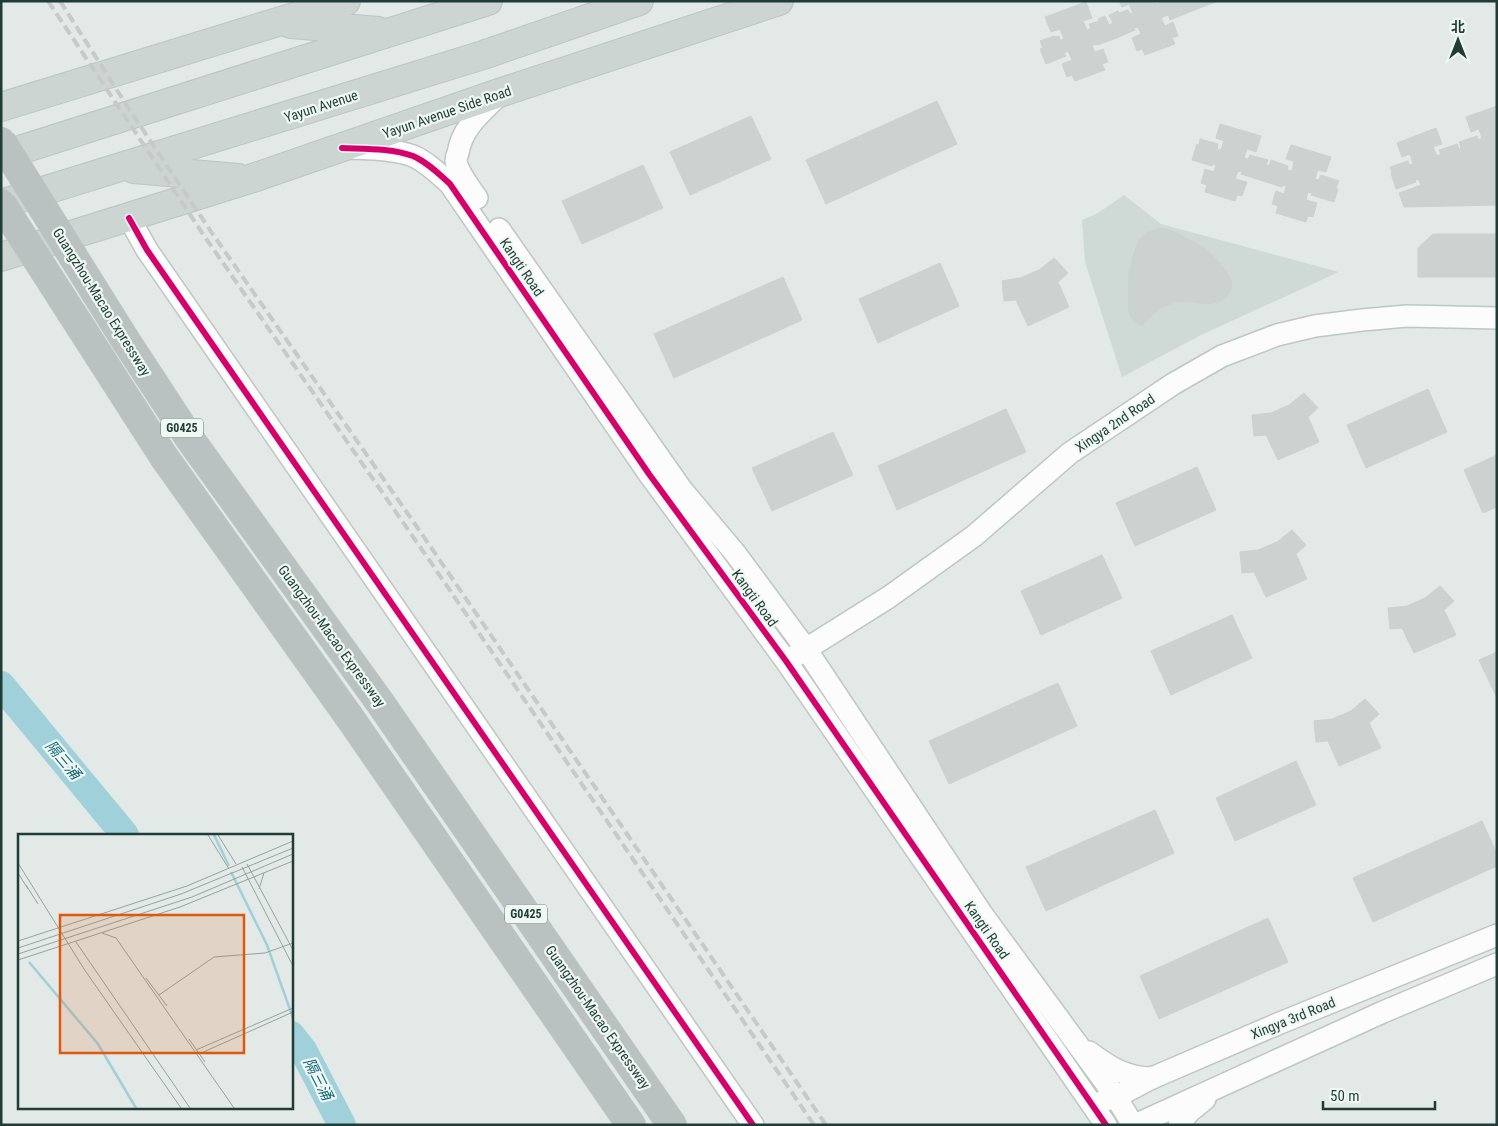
<svg xmlns="http://www.w3.org/2000/svg" width="1498" height="1126" font-family="'Roboto Condensed','Noto Sans SC',sans-serif">
<style>
.built{fill:#cfdad6}
.lines{fill:none;stroke-linecap:round;stroke-linejoin:round}
.river{stroke:#a0d0da;stroke-width:28}
.building{fill:#ccd2d0;stroke:#cbd2cf}
.minor-casing{stroke:#bfc6c3;stroke-width:24}
.major-casing{stroke:#bbc5c3;stroke-width:30}
.highway-casing{stroke:#bbc5c3;stroke-width:30}
.minor{stroke:#fbfcfb;stroke-width:21}
.major{stroke:#cdd5d3;stroke-width:28}
.highway{stroke:#b9c2c0;stroke-width:28}
.rail{stroke:#c6cac9;stroke-width:4;stroke-dasharray:10 5;stroke-linecap:butt}
.highway-bridge-casing{stroke:#bbc5c3;stroke-width:30;stroke-linecap:butt}
.highway-bridge{stroke:#b9c2c0;stroke-width:28}
.cycleway-casing{stroke:#f0f8f4;stroke-width:9}
.cycleway{stroke:#d6006c;stroke-width:6}
.labels{text-anchor:middle;stroke-width:4.5;stroke-linejoin:round;paint-order:stroke}
.shield{fill:#f0f8f4;stroke:#5e756f;stroke-width:1}
.shield-label{font-size:12px;font-weight:bold;fill:#1f3d36}
.street-label{font-size:14px;fill:#1f3d36;stroke:#f0f8f4}
.water-label{font-size:15px;font-style:italic;fill:#16687c;stroke:#f0f8f4}
.inset-river{fill:none;stroke:#a0d0da;stroke-width:2.5}
.inset-road{fill:none;stroke:#94a4a0;stroke-width:1}
.view{fill:#de580e;fill-opacity:0.15;stroke:#de580e;stroke-width:2.5}
.inset-edge{fill:none;stroke:#1f3d36;stroke-width:2.5}
</style>
<rect width="100%" height="100%" fill="#e2e9e6"/>
<!-- built -->
<path class="built" d="M1124,195L1161,224L1339,272L1201,335L1122,377L1085,262L1082,220L1098,213Z"/>
<g class="lines">
<!-- river -->
<g class="river">
<path d="M1,685L125,835"/>
<path d="M291,1035L303,1050L342,1125"/>
</g>
</g>
<!-- building -->
<g class="building">
<path d="M1119,1H1155L1156,4L1160,2L1159,1H1182L1187,13L1170,20L1168,15L1161,18L1165,26L1173,22L1178,36L1172,38L1175,44L1145,55L1142,49L1137,51L1132,38L1141,34L1138,27L1134,28L1135,30L1117,38L1111,24L1113,23L1109,15L1118,11L1119,13L1128,10L1130,14L1133,13L1129,4L1122,7Z"/>
<path d="M1182,1H1218L1187,13Z"/>
<path d="M1086,2L1092,18L1083,21L1087,30L1091,29L1089,24L1099,21L1098,19L1105,16L1109,25L1111,24L1117,38L1097,45L1096,44L1092,46L1095,52L1103,49L1108,62L1102,64L1105,70L1075,81L1072,75L1067,77L1062,64L1072,60L1068,51L1064,53L1066,56L1046,64L1040,49L1043,48L1040,41L1054,36V37L1059,36L1060,40L1064,39L1060,29L1051,32L1045,17Z"/>
<path d="M937,101L957,144L826,204L806,160Z"/>
<path d="M1497,106V180L1495,181L1492,174L1487,176L1482,163L1490,160L1487,153L1484,154L1485,156L1465,163L1460,148L1461,147L1459,142L1477,136L1478,140L1482,138L1479,129L1471,132L1466,117Z"/>
<path d="M751,116L771,159L690,195L670,152Z"/>
<path d="M1220,124L1261,136L1256,152L1247,149L1244,158L1248,159L1250,155L1268,160L1266,165H1268L1263,181L1241,174L1242,172L1238,171L1235,179L1247,182L1242,196L1237,195L1235,201L1205,192L1207,185L1201,183L1205,169L1214,172L1216,165L1213,164L1212,166L1192,160L1197,144L1199,145L1200,139L1218,144L1217,149L1221,150L1224,141L1216,138Z"/>
<path d="M1436,128L1442,144L1433,147L1437,156L1441,154L1439,150L1457,144L1465,163L1444,171L1443,169L1439,170L1442,178L1453,174L1458,188L1453,190L1455,195L1426,206L1423,200L1418,202L1413,188L1421,185L1418,179L1415,180L1416,182L1396,189L1391,173H1392L1390,167L1408,161L1409,165L1413,164L1410,154L1402,157L1397,143Z"/>
<path d="M1291,145L1331,157L1326,172L1318,170L1315,179L1319,180L1321,175L1339,181L1336,188L1338,189L1334,202L1311,195L1312,193L1308,192L1306,200L1317,203L1313,217L1308,216L1306,222L1276,213L1278,206L1272,204L1276,191L1284,194L1286,186L1283,185L1282,187L1263,181L1268,165L1269,166L1271,160L1288,166L1287,170L1292,171L1294,161L1286,159Z"/>
<path d="M1487,153L1490,160L1482,163L1487,176L1492,174L1495,181L1497,180V205L1404,207L1399,193L1413,188L1418,202L1423,200L1426,206L1455,195L1453,190L1458,188L1453,174L1442,178L1439,170L1443,169L1444,171L1485,156L1484,154Z"/>
<path d="M643,165L663,208L582,244L562,201Z"/>
<path d="M1159,228L1167,229L1179,234L1205,248L1219,262L1230,277L1232,286L1230,292L1222,301L1209,304L1187,301L1175,302L1163,307L1152,315L1146,322L1140,325L1131,318L1128,308L1129,273L1134,253L1140,239L1146,233Z"/>
<path d="M1433,234H1497V277H1418V248Z"/>
<path d="M1054,258L1068,273L1058,282L1069,307L1028,326L1016,300L1004,301L1002,281L1020,278L1039,270Z"/>
<path d="M940,263L959,306L878,343L859,299Z"/>
<path d="M783,277L802,320L674,378L654,334Z"/>
<path d="M1428,389L1447,432L1366,468L1347,425Z"/>
<path d="M1304,393L1318,408L1308,417L1319,442L1278,460L1266,435L1254,436L1252,415L1271,413L1289,405Z"/>
<path d="M1006,409L1026,452L897,510L878,466Z"/>
<path d="M833,432L853,475L772,511L752,468Z"/>
<path d="M1497,455V507L1483,513L1464,470Z"/>
<path d="M1197,467L1216,510L1135,546L1116,503Z"/>
<path d="M1292,530L1306,545L1296,554L1307,579L1266,597L1254,572L1242,573L1240,552L1258,550L1277,542Z"/>
<path d="M1102,555L1122,598L1041,635L1021,591Z"/>
<path d="M1440,586L1454,601L1444,610L1456,635L1414,653L1402,628L1390,629L1388,608L1407,606L1425,598Z"/>
<path d="M1232,615L1252,658L1171,695L1151,651Z"/>
<path d="M1497,652V698L1479,660Z"/>
<path d="M1058,683L1077,726L949,784L929,741Z"/>
<path d="M1365,699L1379,714L1369,723L1381,748L1339,766L1328,741L1316,742L1314,721L1332,719L1351,711Z"/>
<path d="M1296,761L1316,805L1235,841L1216,798Z"/>
<path d="M1155,810L1174,853L1046,911L1026,867Z"/>
<path d="M1482,821L1497,854V866L1373,922L1353,878Z"/>
<path d="M1268,918L1288,962L1159,1019L1140,976Z"/>
</g>
<g class="lines">
<!-- minor casing -->
<g class="minor-casing">
<g id="minor">
<path d="M350,148C371,149 393,149 413,156C427,162 439,174 450,184L649,474L786,661L1106,1125"/>
<path d="M477,198C470,188 458,173 456,161C456,158 457,155 458,153C462,127 482,112 500,94"/>
<path d="M129,218L147,250L753,1125"/>
<path d="M499,229L682,490L735,553L806,649L982,914L1116,1097L1133,1125"/>
<path d="M795,656L889,597L974,536L1070,453L1173,384L1222,356L1277,335L1315,326L1362,320L1407,316L1497,318"/>
<path d="M1089,1052C1109,1067 1126,1078 1152,1078"/>
<path d="M1103,1101L1116,1097L1152,1078L1280,1023L1497,935"/>
<path d="M1135,1125L1383,1012L1497,964"/>
<path d="M1179,1125L1189,1112L1205,1099"/>
</g>
</g>
<!-- major casing -->
<g class="major-casing">
<g id="major">
<path d="M291,24L378,31"/>
<path d="M1,107L346,1"/>
<path d="M1,156L488,1"/>
<path d="M134,169L238,178"/>
<path d="M1,204L483,55L639,1"/>
<path d="M1,257L250,179L502,92L779,1"/>
</g>
</g>
<!-- highway casing -->
<g class="highway-casing">
<g id="highway">
<path d="M381,704L672,1125"/>
<path d="M350,718L631,1125"/>
</g>
</g>
<!-- minor -->
<use href="#minor" class="minor"/>
<!-- major -->
<use href="#major" class="major"/>
<!-- highway -->
<use href="#highway" class="highway"/>
<!-- rail -->
<g class="rail">
<path d="M48,1L205,237L434,567L814,1125"/>
<path d="M60,1L129,109L212,233L417,527L826,1125"/>
</g>
<!-- highway-bridge casing -->
<g class="highway-bridge-casing">
<g id="highway-bridge">
<path d="M1,141L124,338L190,439L381,704"/>
<path d="M1,203L164,457L350,718"/>
</g>
</g>
<!-- highway-bridge -->
<use href="#highway-bridge" class="highway-bridge"/>
<!-- cycleway casing -->
<g class="cycleway-casing">
<g id="cycleway">
<path d="M342,148C365,149 391,148 413,156C427,162 439,174 450,184L649,474L786,661L1106,1125"/>
<path d="M129,218L147,250L753,1125"/>
</g>
</g>
<!-- cycleway -->
<use href="#cycleway" class="cycleway"/>
</g>
<g class="labels">
<!-- shield labels -->
<g class="shield">
<rect x="161" y="418.5" width="42" height="19" rx="4"/>
<rect x="505" y="904.5" width="42" height="19" rx="4"/>
</g>
<g class="shield-label">
<text x="182" y="432">G0425</text>
<text x="526" y="918">G0425</text>
</g>
<!-- street labels -->
<g class="street-label">
<text transform="translate(321 106) rotate(-18)" y="5">Yayun Avenue</text>
<text transform="translate(447 112) rotate(-19)" y="5">Yayun Avenue Side Road</text>
<text transform="translate(522 267) rotate(56)" y="5">Kangti Road</text>
<text transform="translate(102 302) rotate(58)" y="5">Guangzhou-Macao Expressway</text>
<text transform="translate(1115 423) rotate(-34)" y="5">Xingya 2nd Road</text>
<text transform="translate(755 598) rotate(54)" y="5">Kangti Road</text>
<text transform="translate(332 636) rotate(54)" y="5">Guangzhou-Macao Expressway</text>
<text transform="translate(987 930) rotate(55)" y="5">Kangti Road</text>
<text transform="translate(598 1017) rotate(55)" y="5">Guangzhou-Macao Expressway</text>
<text transform="translate(1293 1018) rotate(-22)" y="5">Xingya 3rd Road</text>
</g>
<!-- water labels -->
<g class="water-label">
<text transform="translate(63 760) rotate(50)" y="5">隔三涌</text>
<text transform="translate(318 1079) rotate(63)" y="5">隔三涌</text>
</g>
</g>
<!-- overview -->
<g transform="translate(18 834)">
<rect width="275" height="275" fill="#e2e9e6"/>
<path class="inset-river" d="M196,1L211,32M213,38L249,111L275,184M11,128L80,210L118,274"/>
<path class="inset-road" d="M190,1L211,35M200,1L218,30M0,29L66,135L163,274M229,30L275,116M224,33L275,132M0,39L10,55M8,51L20,70M241,55L246,39M84,99L98,104L216,274M0,107L169,52L275,7M58,108L172,274M0,114L163,60L275,14M0,120L174,63L275,20M0,126L162,73L275,27M128,144L149,172M141,161L196,123L247,119L275,109M171,205L187,228M178,216L275,174M181,220L275,178"/>
<path class="view" d="M42,81H226V219H42Z"/>
<rect width="275" height="275" class="inset-edge"/>
</g>
<!-- border -->
<rect width="1498" height="1126" fill="none" stroke="#1f3d36" stroke-width="5"/>
<!-- north arrow -->
<g transform="translate(1458 40)" stroke="#f0f8f4" stroke-width="4" paint-order="stroke">
<path d="M0-4L9 19L0 12L-9 19Z" fill="#1f3d36"/>
<text y="-8" font-size="14" font-weight="bold" text-anchor="middle" fill="#1f3d36">北</text>
</g>
<!-- scale -->
<path d="M1323 1101v8h112v-8" fill="none" stroke="#1f3d36" stroke-width="2.5"/>
<text x="1330" y="1101" font-size="15" fill="#1f3d36" stroke="#f0f8f4" stroke-width="4" paint-order="stroke">50 m</text>
</svg>
